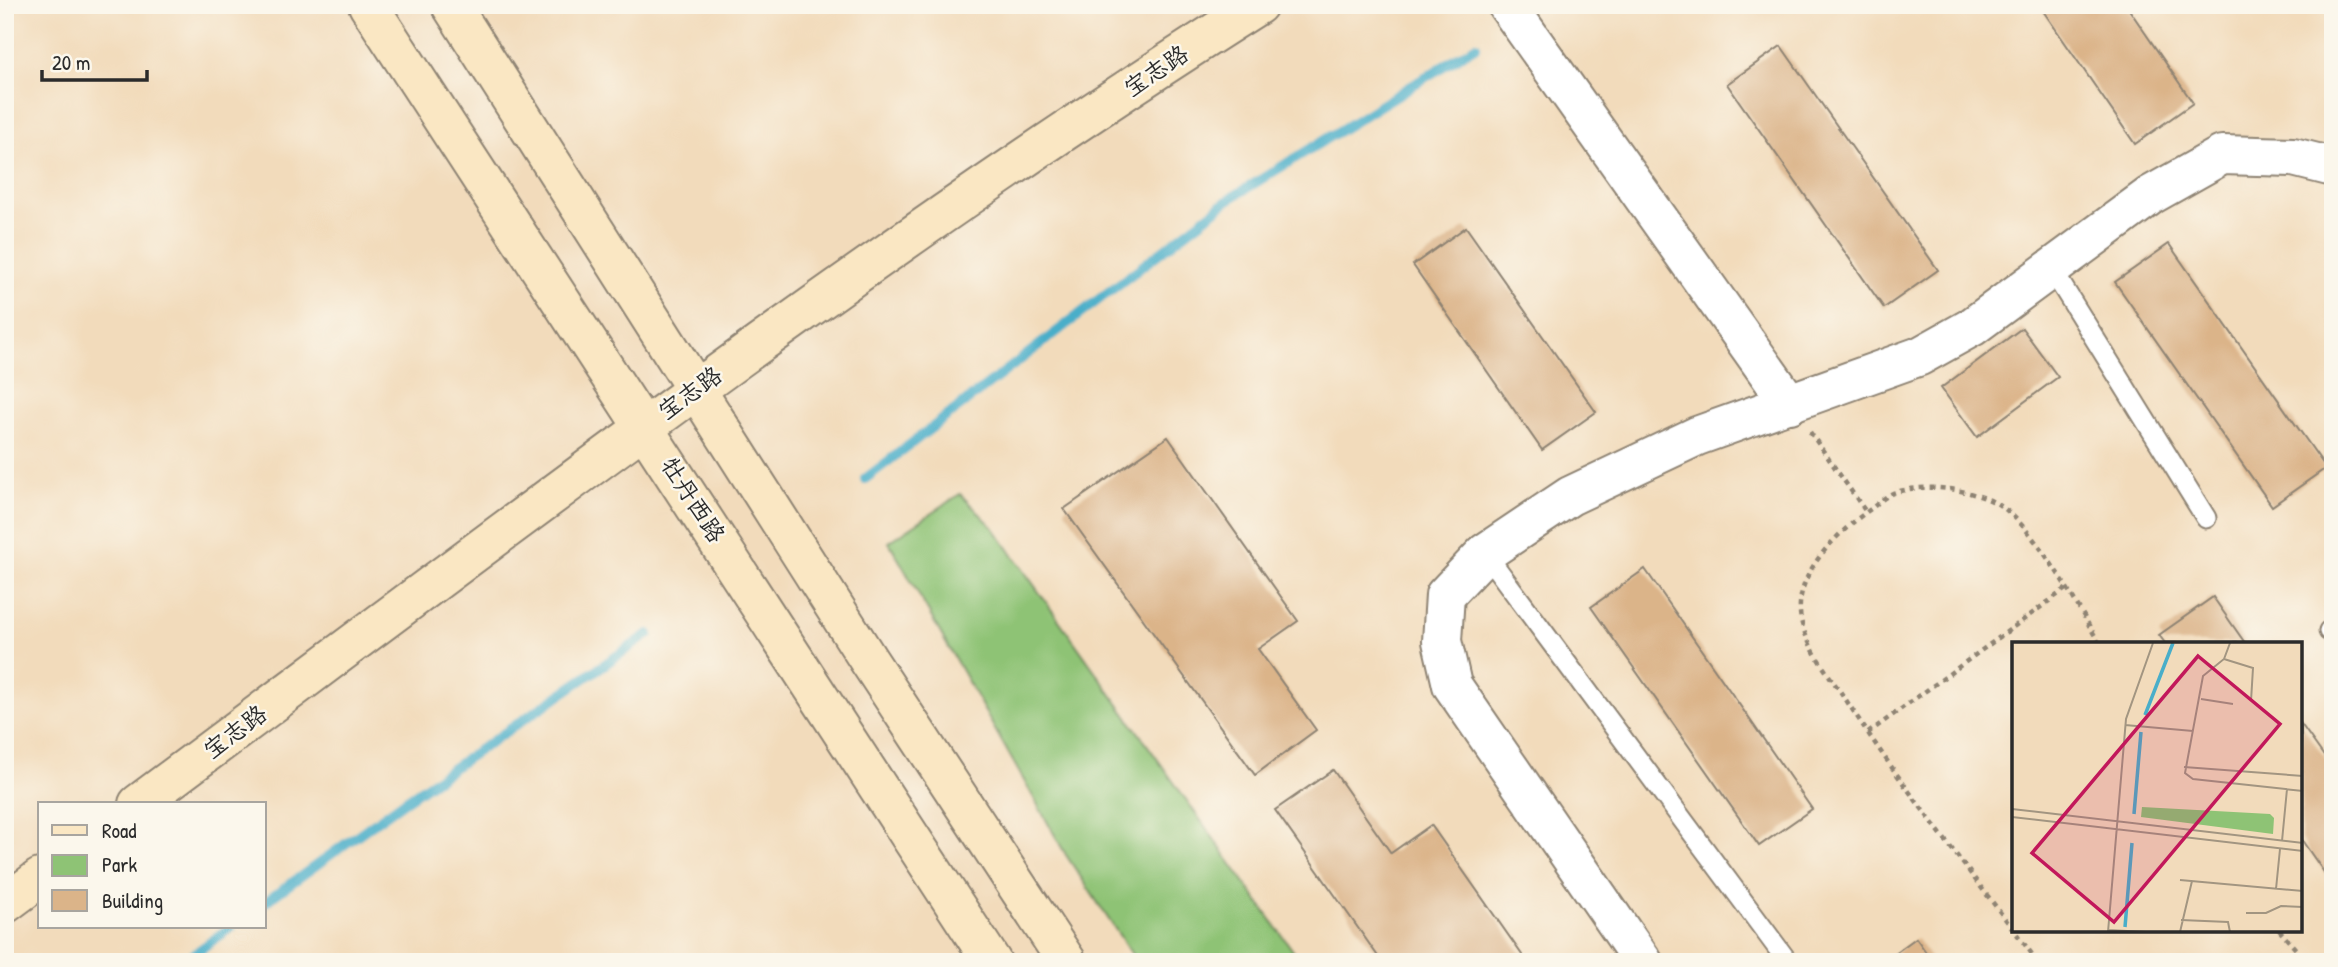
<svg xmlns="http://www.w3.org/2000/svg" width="2338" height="967" font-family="'Patrick Hand','LXGW WenKai TC',sans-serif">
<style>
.green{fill:#8ec375;stroke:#5c7750;stroke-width:2}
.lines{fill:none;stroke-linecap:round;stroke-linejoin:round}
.stream{stroke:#49aec9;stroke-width:10}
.building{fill:#dbb489}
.lane-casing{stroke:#8e8373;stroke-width:23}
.street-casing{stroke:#8e8373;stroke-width:42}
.secondary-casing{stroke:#8e8373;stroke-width:42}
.path{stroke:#8e8373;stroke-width:4.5;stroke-dasharray:5 5;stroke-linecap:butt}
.lane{stroke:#fff;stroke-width:19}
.street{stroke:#fff;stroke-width:38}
.secondary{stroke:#fae7c3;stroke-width:38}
.labels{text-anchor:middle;stroke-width:5;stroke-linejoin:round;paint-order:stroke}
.street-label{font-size:24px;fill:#2b2b2b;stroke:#fbf7ec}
.inset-river{fill:none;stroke:#49aec9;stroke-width:3.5}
.inset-road{fill:none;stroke:#a29581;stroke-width:2}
.view{fill:#c2185b;fill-opacity:0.15;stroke:#c2185b;stroke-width:3.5}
.inset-edge{fill:none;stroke:#2b2b2b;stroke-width:3.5}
</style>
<rect width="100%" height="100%" fill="#fbf7ec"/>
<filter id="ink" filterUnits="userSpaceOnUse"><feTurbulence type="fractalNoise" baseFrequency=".0143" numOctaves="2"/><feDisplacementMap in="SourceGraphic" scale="14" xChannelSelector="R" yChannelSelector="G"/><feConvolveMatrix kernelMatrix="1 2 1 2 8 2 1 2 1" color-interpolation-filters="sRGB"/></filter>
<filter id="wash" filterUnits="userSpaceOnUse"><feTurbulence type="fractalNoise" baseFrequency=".00686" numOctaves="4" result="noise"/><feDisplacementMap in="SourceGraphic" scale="28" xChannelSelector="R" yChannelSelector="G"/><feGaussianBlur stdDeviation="1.57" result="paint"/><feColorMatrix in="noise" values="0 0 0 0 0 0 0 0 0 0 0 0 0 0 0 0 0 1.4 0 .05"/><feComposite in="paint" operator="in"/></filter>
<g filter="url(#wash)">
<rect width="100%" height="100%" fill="#f2dbbb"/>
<!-- green -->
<path class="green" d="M960,494L993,527L1301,962H1137L1066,855L889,542Z"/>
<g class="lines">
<!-- stream -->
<g class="stream">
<path d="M865,479L1231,198L1476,46"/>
<path d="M264,903L406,800L649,634"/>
<path d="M183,962L231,927"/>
</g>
</g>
<g id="blocks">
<!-- building -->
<g class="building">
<path d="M2039,5H2126L2193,103L2135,144Z"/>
<path d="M1781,46L1938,270L1884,308L1727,84Z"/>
<path d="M1466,227L1596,412L1542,450L1413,265Z"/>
<path d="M2169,244L2326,468L2272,506L2115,282Z"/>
<path d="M2022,328L2058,377L1977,437L1941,388Z"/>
<path d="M1168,437L1298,621L1258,649L1316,730L1255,775L1064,509Z"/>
<path d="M1645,569L1812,809L1759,846L1591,607Z"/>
<path d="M2213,597L2245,643H2165L2159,635Z"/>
<path d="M2301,724L2333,769V870L2326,875L2301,839Z"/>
<path d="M1333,770L1391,853L1431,825L1527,962H1382L1275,810Z"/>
<path d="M1916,938L1933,962H1883Z"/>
</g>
</g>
</g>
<g filter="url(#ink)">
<use href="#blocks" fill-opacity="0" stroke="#8e8373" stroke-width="2"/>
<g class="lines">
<!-- lane casing -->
<g class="lane-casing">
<g id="lane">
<path d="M2051,268L2206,518"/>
<path d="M1485,553L1788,962"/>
<path d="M2329,631L2333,629"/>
</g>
</g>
<!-- street casing -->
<g class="street-casing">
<g id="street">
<path d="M1507,5L1790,404"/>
<path d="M1643,962L1452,685L1442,641L1445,595L1485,553L1570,496L1697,436L1920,356L1972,327L2151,195L2222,155L2293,157L2333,167"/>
</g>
</g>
<!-- secondary casing -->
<g class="secondary-casing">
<g id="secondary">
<path d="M368,5L992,962"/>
<path d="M451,5L869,661L1067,962"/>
<path d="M138,804C506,530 870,250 1258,5"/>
<path d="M5,904L40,878"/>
</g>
</g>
<!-- path -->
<g class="path">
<path d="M1810,432L1866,512"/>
<path d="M1868,733L2067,588"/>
<path d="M2279,930L2307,962"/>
<path d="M2038,962C1974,877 1908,795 1850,706C1834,681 1810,653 1802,624C1789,576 1838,532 1872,508C1878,503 1886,496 1893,493C1923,483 1964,488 1992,501C2030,518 2078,606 2099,643"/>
</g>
<!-- lane -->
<use href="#lane" class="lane"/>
<!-- street -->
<use href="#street" class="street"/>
<!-- secondary -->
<use href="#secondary" class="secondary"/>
</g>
</g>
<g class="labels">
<!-- street labels -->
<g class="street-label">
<text transform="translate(1156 71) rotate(-34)" y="8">宝志路</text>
<text transform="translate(690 393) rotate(-36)" y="8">宝志路</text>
<text transform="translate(693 500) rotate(57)" y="8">牡丹西路</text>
<text transform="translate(235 732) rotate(-37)" y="8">宝志路</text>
</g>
</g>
<!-- overview -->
<g transform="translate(2012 642)">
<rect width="290" height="290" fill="#f2dbbb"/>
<path d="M130,165L258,172L262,176L261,192L129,175Z" fill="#8ec375"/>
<path class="inset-river" d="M133,73L161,1M122,172L129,90M113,285L120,201"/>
<path class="inset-road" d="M218,1L212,17L191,34L173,131L181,137L291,149M212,17L241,26L239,59M189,57L221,62M113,83L181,89M172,125L291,134M0,167L291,201M0,175L291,209M270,199L275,147M168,238L291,249M264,247L268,207M234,271H254L269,264L291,265M169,278L216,280L218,290M96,288L134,290M96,290L114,77L141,1M168,290L180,239"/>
<path class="view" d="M186,14L268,82L102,280L20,211Z"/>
<rect width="290" height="290" class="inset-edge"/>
</g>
<!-- margin -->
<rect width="2338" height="967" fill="none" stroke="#fbf7ec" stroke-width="28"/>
<!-- legend -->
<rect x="38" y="802" width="228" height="126" fill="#fbf7ec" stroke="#a8a59f" stroke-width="2"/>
<rect x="52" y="825" width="35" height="10" fill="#fae7c3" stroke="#a8a59f" stroke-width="2"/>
<text x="102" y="838" font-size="21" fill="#2b2b2b">Road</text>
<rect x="52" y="855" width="35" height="21" fill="#8ec375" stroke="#a8a59f" stroke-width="2"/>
<text x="102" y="872" font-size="21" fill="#2b2b2b">Park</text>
<rect x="52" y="890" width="35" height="21" fill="#dbb489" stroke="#a8a59f" stroke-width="2"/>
<text x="102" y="908" font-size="21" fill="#2b2b2b">Building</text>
<!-- scale -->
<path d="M42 70v10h105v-10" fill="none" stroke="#2b2b2b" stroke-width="3.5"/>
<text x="52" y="70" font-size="21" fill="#2b2b2b" stroke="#fbf7ec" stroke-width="5" paint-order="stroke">20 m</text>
</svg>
